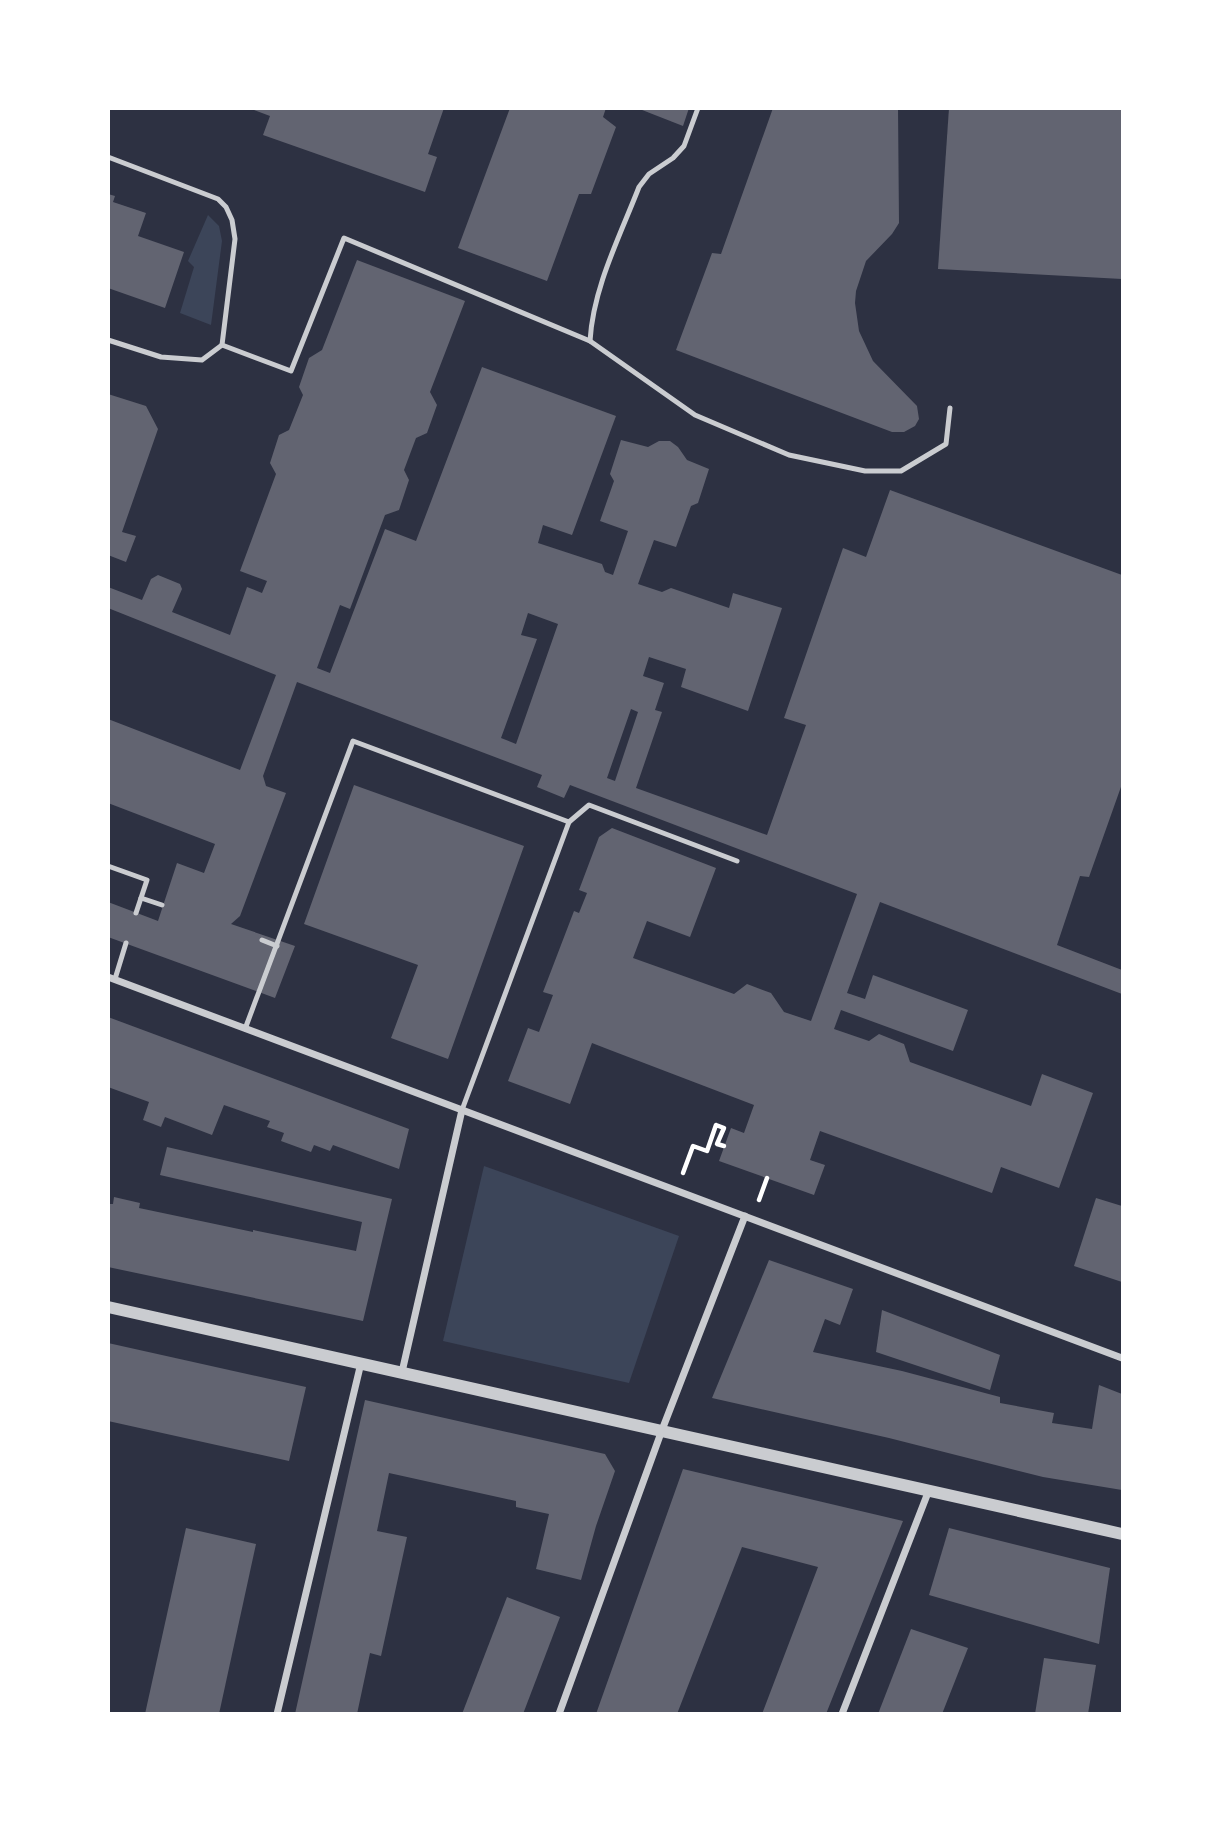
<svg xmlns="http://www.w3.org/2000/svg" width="1231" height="1822" font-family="Mulish,sans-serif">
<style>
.green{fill:#3c4559}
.building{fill:#626471;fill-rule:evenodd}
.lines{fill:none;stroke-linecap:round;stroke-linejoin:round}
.path{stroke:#fff;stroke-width:4.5}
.service{stroke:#caccd0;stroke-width:5}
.minor{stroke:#caccd0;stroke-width:7}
.tertiary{stroke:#caccd0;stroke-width:12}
</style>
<rect width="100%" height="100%" fill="#2d3142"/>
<!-- green -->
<g class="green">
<path d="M208,215L219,226L222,241L211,325L180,313L194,267L188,261Z"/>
<path d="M484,1166L679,1236L629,1383L443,1341Z"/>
</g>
<!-- building -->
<g class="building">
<path d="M249,108H444L428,154L437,157L425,192L263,135L270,116Z"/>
<path d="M510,108H606L603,117L616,127L591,194H579L547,281L458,248Z"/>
<path d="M637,108H689L683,126Z"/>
<path d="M773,108H898L899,223L892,234L866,261L856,291L855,303L859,331L873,361L917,406L919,419L915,426L904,432H892L676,350L712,253L721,254Z"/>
<path d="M949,108H1122V279L938,269Z"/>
<path d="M108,194L115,196L113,202L146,213L138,236L184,252L165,308L108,288Z"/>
<path d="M357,260L465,301L430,392L437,405L427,433L416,438L404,470L409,480L399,510L385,515L350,609L340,605L317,668L330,673L385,529L416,541L482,367L616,416L572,535L543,525L538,543L602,564L605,572L613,575L628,531L600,521L614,481L610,474L621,440L648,447L659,441H670L678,447L687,460L709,469L698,503L691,506L676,547L654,540L638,584L662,592L671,588L729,608L733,593L782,608L748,711L681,687L686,669L649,657L643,676L664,683L655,710L662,712L636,788L767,835L806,725L784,718L843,548L866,557L890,490L1122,575V784L1089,877L1080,876L1057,945L1122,970V994L880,902L847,993L865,999L873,975L968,1010L953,1051L841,1010L834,1029L869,1041L879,1034L904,1044L910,1062L1031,1106L1042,1074L1093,1093L1059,1188L1001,1167L992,1193L820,1131L810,1160L825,1165L814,1195L719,1161L731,1128L744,1133L754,1105L610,1050L592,1043L570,1104L508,1081L528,1028L539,1032L553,995L543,992L574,911L579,913L587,893L579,890L599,837L612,828L716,868L690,937L647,921L633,958L734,994L747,984L771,993L784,1012L811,1021L857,894L570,785L564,798L537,787L542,775L297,682L263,776L266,786L286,793L240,916L231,924L295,946L275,998L108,937V902L158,921L177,863L204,873L215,844L108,803V719L240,770L276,675L108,608V587L142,600L151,579L158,575L180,584L182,589L172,612L230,635L247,587L262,593L267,581L240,571L276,474L270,463L279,435L289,430L303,395L299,387L309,358L322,350ZM528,613L558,624L516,744L501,738L537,639L521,635ZM631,709L638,712L615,781L607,778Z"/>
<path d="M108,394L146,406L158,429L122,532L136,536L126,562L108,555Z"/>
<path d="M354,785L524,846L448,1059L391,1038L418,965L304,924Z"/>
<path d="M108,1017L409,1129L399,1169L333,1145L330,1151L314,1145L311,1152L281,1141L284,1133L267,1127L270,1121L224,1105L212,1135L165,1117L161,1127L143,1120L149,1102L108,1087Z"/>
<path d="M167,1147L392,1199L363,1321L108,1267V1204H113L114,1197L140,1203L139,1208L253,1232V1230L356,1251L362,1222L160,1175Z"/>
<path d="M1096,1198L1122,1206V1282L1074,1266Z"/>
<path d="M769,1260L853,1289L840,1325L825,1319L813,1352L902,1371L1000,1397V1403L1054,1413L1052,1423L1092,1429L1099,1385L1122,1394V1490L1043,1477L889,1438L712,1398Z"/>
<path d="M882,1310L1000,1355L990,1390L876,1352Z"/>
<path d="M108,1343L306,1387L289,1461L108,1421Z"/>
<path d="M365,1400L605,1454L615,1471L596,1526L581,1580L536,1569L549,1514L516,1507V1501L389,1473L377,1531L407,1537L381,1656L370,1653L357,1714H295Z"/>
<path d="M683,1469L903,1521L826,1714H762L818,1567L742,1547L677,1714H596Z"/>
<path d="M186,1528L256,1544L219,1714H145Z"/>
<path d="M949,1528L1110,1568L1099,1644L929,1595Z"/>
<path d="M507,1597L560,1617L523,1714H462Z"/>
<path d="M911,1629L968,1648L942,1714H878Z"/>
<path d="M1044,1658L1096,1665L1088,1714H1035Z"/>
</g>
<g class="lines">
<!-- path -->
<g class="path">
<path d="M683,1173L693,1146L707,1151L716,1125L724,1128L717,1144L724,1146"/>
<path d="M759,1200L767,1178"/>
</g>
<!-- service -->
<g class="service">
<path d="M108,157L218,199L226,207L232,220L235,239L222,345L291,371L344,238L590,341C593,288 620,236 639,187L649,174L673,158L684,146L698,108"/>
<path d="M108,340L161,357L202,360L222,345"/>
<path d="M590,341L695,415L789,455L865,471H901L946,444L950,408"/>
<path d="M108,866L147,880L136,913"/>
<path d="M141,898L162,905"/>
<path d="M262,940L277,946"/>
<path d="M115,979L126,943"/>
<path d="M245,1029L353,741L569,822"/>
<path d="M462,1110L569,822L589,805L737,861"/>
</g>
<!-- minor -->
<g class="minor">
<path d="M108,977L1122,1358"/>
<path d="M402,1372L462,1110"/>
<path d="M277,1714L361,1363"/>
<path d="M559,1714L662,1430L745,1216"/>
<path d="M842,1714L929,1490"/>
</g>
<!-- tertiary -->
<path class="tertiary" d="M108,1307L1122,1534"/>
</g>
<!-- border -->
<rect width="1231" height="1822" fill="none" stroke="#ffffff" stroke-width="220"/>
</svg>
